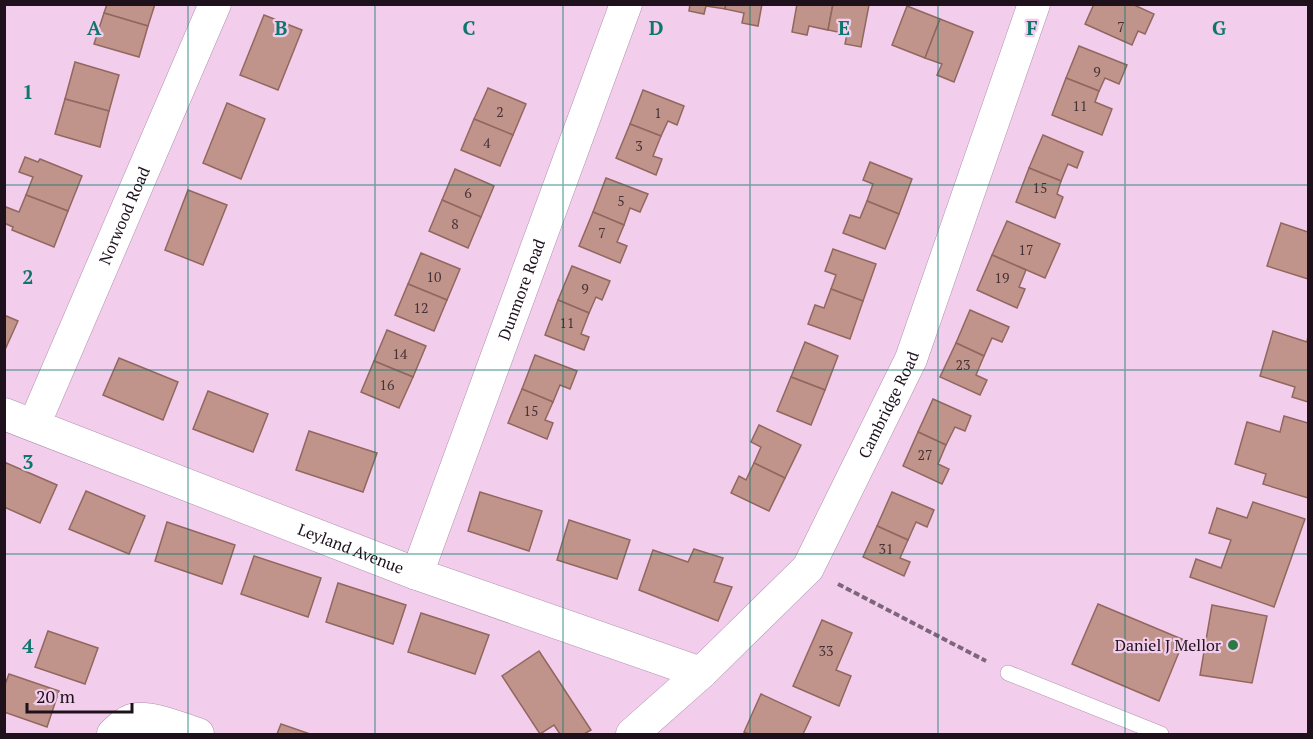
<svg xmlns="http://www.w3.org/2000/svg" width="1313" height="739" font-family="'PT Serif',serif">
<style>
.building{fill:#c1948b;stroke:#91675f;stroke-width:1.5}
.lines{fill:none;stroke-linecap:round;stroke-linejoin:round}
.service-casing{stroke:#b190ac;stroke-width:16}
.minor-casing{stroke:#b190ac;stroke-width:33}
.path{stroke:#7e667a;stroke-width:4;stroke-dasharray:6 3;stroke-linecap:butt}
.service{stroke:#fff;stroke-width:15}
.minor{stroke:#fff;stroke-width:32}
.grid{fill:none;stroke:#0f766e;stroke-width:1.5;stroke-opacity:0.55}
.poi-dot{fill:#2e7845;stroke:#f2ceec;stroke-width:2}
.labels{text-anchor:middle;stroke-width:4.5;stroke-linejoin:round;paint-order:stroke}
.number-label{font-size:14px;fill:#473238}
.street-label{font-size:16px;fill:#1e111c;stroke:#f2ceec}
.poi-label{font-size:16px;fill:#1e111c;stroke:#f2ceec;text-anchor:end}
.grid-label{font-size:20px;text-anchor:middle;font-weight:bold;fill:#0f766e;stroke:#f2ceec;stroke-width:4.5;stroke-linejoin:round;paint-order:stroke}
</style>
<rect width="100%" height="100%" fill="#f2ceec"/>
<!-- building -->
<g class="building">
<path d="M107,4H155L148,26L104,13Z"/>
<path d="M690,4H726L725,9L706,6L704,14L689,11Z"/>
<path d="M726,4H762L758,26L742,23L744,13L725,9Z"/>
<path d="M797,4H833L828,30L809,26L807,35L792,32Z"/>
<path d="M833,4L869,5L861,47L845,44L847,34L828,30Z"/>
<path d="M1094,4H1132L1154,14L1145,34L1138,31L1132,45L1085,24Z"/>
<path d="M907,6L940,19L925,58L892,45Z"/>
<path d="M104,13L148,26L139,57L94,44Z"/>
<path d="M264,15L302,30L278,90L240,75Z"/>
<path d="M940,19L973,32L954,82L937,75L942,64L925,58Z"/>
<path d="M1079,46L1127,65L1119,84L1105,78L1099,91L1066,78Z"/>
<path d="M75,62L119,75L109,111L65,99Z"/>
<path d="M1066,78L1099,91L1095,102L1112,109L1102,135L1052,115Z"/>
<path d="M488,88L526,104L513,135L474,119Z"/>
<path d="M643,90L684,106L677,125L668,121L661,136L630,124Z"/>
<path d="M65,99L109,111L100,147L55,134Z"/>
<path d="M227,103L265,119L241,179L203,163Z"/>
<path d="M474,119L513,135L500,166L461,150Z"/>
<path d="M630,124L661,136L653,156L662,159L656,175L616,158Z"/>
<path d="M1043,135L1083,152L1077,168L1068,164L1061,181L1029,168Z"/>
<path d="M25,157L38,162L40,159L82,176L68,211L26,195L33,177L19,172Z"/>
<path d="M870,162L912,179L899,214L867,201L873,184L863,180Z"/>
<path d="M1029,168L1061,181L1057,194L1063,197L1055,218L1016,202Z"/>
<path d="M455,169L494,186L481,217L442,200Z"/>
<path d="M606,178L648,194L640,212L630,208L624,225L593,212Z"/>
<path d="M188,190L227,205L203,265L165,250Z"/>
<path d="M26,195L68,211L54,247L12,230L13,227L4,223V211L6,207L19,212Z"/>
<path d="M442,200L481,217L468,248L429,231Z"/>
<path d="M867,201L899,214L885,249L843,233L850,215L860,218Z"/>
<path d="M593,212L624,225L617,242L627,246L620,263L579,246Z"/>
<path d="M1007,221L1060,244L1045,278L992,255Z"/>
<path d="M1281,223L1308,232V279L1267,266Z"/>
<path d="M833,249L876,264L863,301L831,289L836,275L825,271Z"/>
<path d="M421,253L460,269L447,300L408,284Z"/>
<path d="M992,255L1026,270L1019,287L1025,289L1017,308L977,290Z"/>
<path d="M572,266L610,281L602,300L596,297L589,313L558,300Z"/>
<path d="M408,284L447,300L434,331L395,315Z"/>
<path d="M831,289L863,301L850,339L808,324L815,305L824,308Z"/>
<path d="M558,300L589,313L581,334L589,337L584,350L545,335Z"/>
<path d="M970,310L1009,327L1002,342L992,338L984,356L956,343Z"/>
<path d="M4,315L18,321L4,352Z"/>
<path d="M387,330L426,346L413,377L374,361Z"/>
<path d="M1273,331L1307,342L1308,336V402L1292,397L1295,387L1260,376Z"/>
<path d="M805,342L838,356L825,390L791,377Z"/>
<path d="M956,343L984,356L976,375L987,380L980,395L940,377Z"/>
<path d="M535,355L577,371L570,389L560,385L553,402L522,389Z"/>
<path d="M119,358L178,382L163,420L103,395Z"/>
<path d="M374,361L413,377L399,408L361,392Z"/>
<path d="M791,377L825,390L811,425L777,411Z"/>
<path d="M522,389L553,402L545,420L553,423L547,439L508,423Z"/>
<path d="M208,391L268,414L253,452L193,429Z"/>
<path d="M933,399L971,416L965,431L955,427L946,445L918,432Z"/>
<path d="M1284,416L1308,423V498L1263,484L1266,474L1235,464L1247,422L1280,432Z"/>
<path d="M759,425L801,445L785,478L754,463L761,447L751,442Z"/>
<path d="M309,431L377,453L363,492L296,470Z"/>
<path d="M918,432L946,445L938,464L949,469L942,484L903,466Z"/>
<path d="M4,462L57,485L40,523L4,507Z"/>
<path d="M754,463L785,478L769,511L731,493L739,476L746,480Z"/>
<path d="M86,491L145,516L129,554L69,529Z"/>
<path d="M480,492L542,511L529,551L468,531Z"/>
<path d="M892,492L934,510L927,527L916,522L908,540L877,526Z"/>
<path d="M1253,502L1305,519L1274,607L1190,577L1196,559L1221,568L1231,540L1209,533L1217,508L1247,518Z"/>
<path d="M569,520L630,540L617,579L557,560Z"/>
<path d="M167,522L235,545L222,584L155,561Z"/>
<path d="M877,526L908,540L900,558L910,562L904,576L863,557Z"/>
<path d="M694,549L723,558L714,582L732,587L718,621L639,590L653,550L688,562Z"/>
<path d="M254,556L321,578L308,617L241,594Z"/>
<path d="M338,583L406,605L393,644L326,622Z"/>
<path d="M1098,604L1184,640L1159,701L1072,664Z"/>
<path d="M1212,605L1267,616L1252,683L1200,675Z"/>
<path d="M421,613L489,635L475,674L408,652Z"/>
<path d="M822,620L852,633L836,670L851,676L839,706L793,686Z"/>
<path d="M48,631L98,648L85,684L35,667Z"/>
<path d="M539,651L591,730L584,734H560L554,725L540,734L502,676Z"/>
<path d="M9,674L59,691L47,727L4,712V687Z"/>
<path d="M761,694L811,717L803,734H749L744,732Z"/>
<path d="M281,724L310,734H277Z"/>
</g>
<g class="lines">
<!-- service casing -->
<g class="service-casing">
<path id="service" d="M1008,673L1161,734"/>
</g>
<!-- minor casing -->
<g class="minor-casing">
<g id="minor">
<path id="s1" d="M4,414L417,574L701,673"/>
<path id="s2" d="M34,425L215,4"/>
<path id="s3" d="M417,574L626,4"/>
<path d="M113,734C118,729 124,723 132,720C146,714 182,729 198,734"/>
<path id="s4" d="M632,734L701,673L808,568L911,359L1034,4"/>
</g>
</g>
<!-- path -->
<path class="path" d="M838,584L986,661"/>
<!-- service -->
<use href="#service" class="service"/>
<!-- minor -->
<use href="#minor" class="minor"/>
</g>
<!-- grid -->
<path class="grid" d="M188,4V734M375,4V734M563,4V734M750,4V734M938,4V734M1125,4V734M4,185H1308M4,370H1308M4,554H1308"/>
<!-- markers -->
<circle class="poi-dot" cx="1233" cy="645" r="6"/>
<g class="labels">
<!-- number labels -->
<g class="number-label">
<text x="1121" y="32">7</text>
<text x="1097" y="77">9</text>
<text x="1080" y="111">11</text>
<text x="500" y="117">2</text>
<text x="658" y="118">1</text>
<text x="487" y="148">4</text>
<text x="639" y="151">3</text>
<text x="1040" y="193">15</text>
<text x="468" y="198">6</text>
<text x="621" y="206">5</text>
<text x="455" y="229">8</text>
<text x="602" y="238">7</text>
<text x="1026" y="255">17</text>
<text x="434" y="282">10</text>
<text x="1002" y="283">19</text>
<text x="585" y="294">9</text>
<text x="421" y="313">12</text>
<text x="567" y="328">11</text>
<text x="400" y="359">14</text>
<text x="963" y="370">23</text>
<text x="387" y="390">16</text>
<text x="531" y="416">15</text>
<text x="925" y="460">27</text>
<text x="886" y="554">31</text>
<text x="826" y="656">33</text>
</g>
<!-- street labels -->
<g class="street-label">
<text dy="6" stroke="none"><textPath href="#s2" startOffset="228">Norwood Road</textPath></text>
<text dy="6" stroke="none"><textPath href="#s3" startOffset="303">Dunmore Road</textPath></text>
<text dy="6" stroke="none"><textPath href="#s4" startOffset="424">Cambridge Road</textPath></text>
<text dy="6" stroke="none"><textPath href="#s1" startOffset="372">Leyland Avenue</textPath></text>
</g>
<!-- poi labels -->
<g class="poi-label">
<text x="1221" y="651">Daniel J Mellor</text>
</g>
</g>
<g class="grid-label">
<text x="94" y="35">A</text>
<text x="281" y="35">B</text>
<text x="469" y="35">C</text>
<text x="656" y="35">D</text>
<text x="844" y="35">E</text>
<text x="1032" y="35">F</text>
<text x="1219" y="35">G</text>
<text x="28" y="99">1</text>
<text x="28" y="284">2</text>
<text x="28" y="469">3</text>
<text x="28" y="653">4</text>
</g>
<!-- border -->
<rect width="1313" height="739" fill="none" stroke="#1e111c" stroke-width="12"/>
<!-- scale -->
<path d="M27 703v9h105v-9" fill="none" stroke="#1e111c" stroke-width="3"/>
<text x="36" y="703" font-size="18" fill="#1e111c" stroke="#f2ceec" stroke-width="4.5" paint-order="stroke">20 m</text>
</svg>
